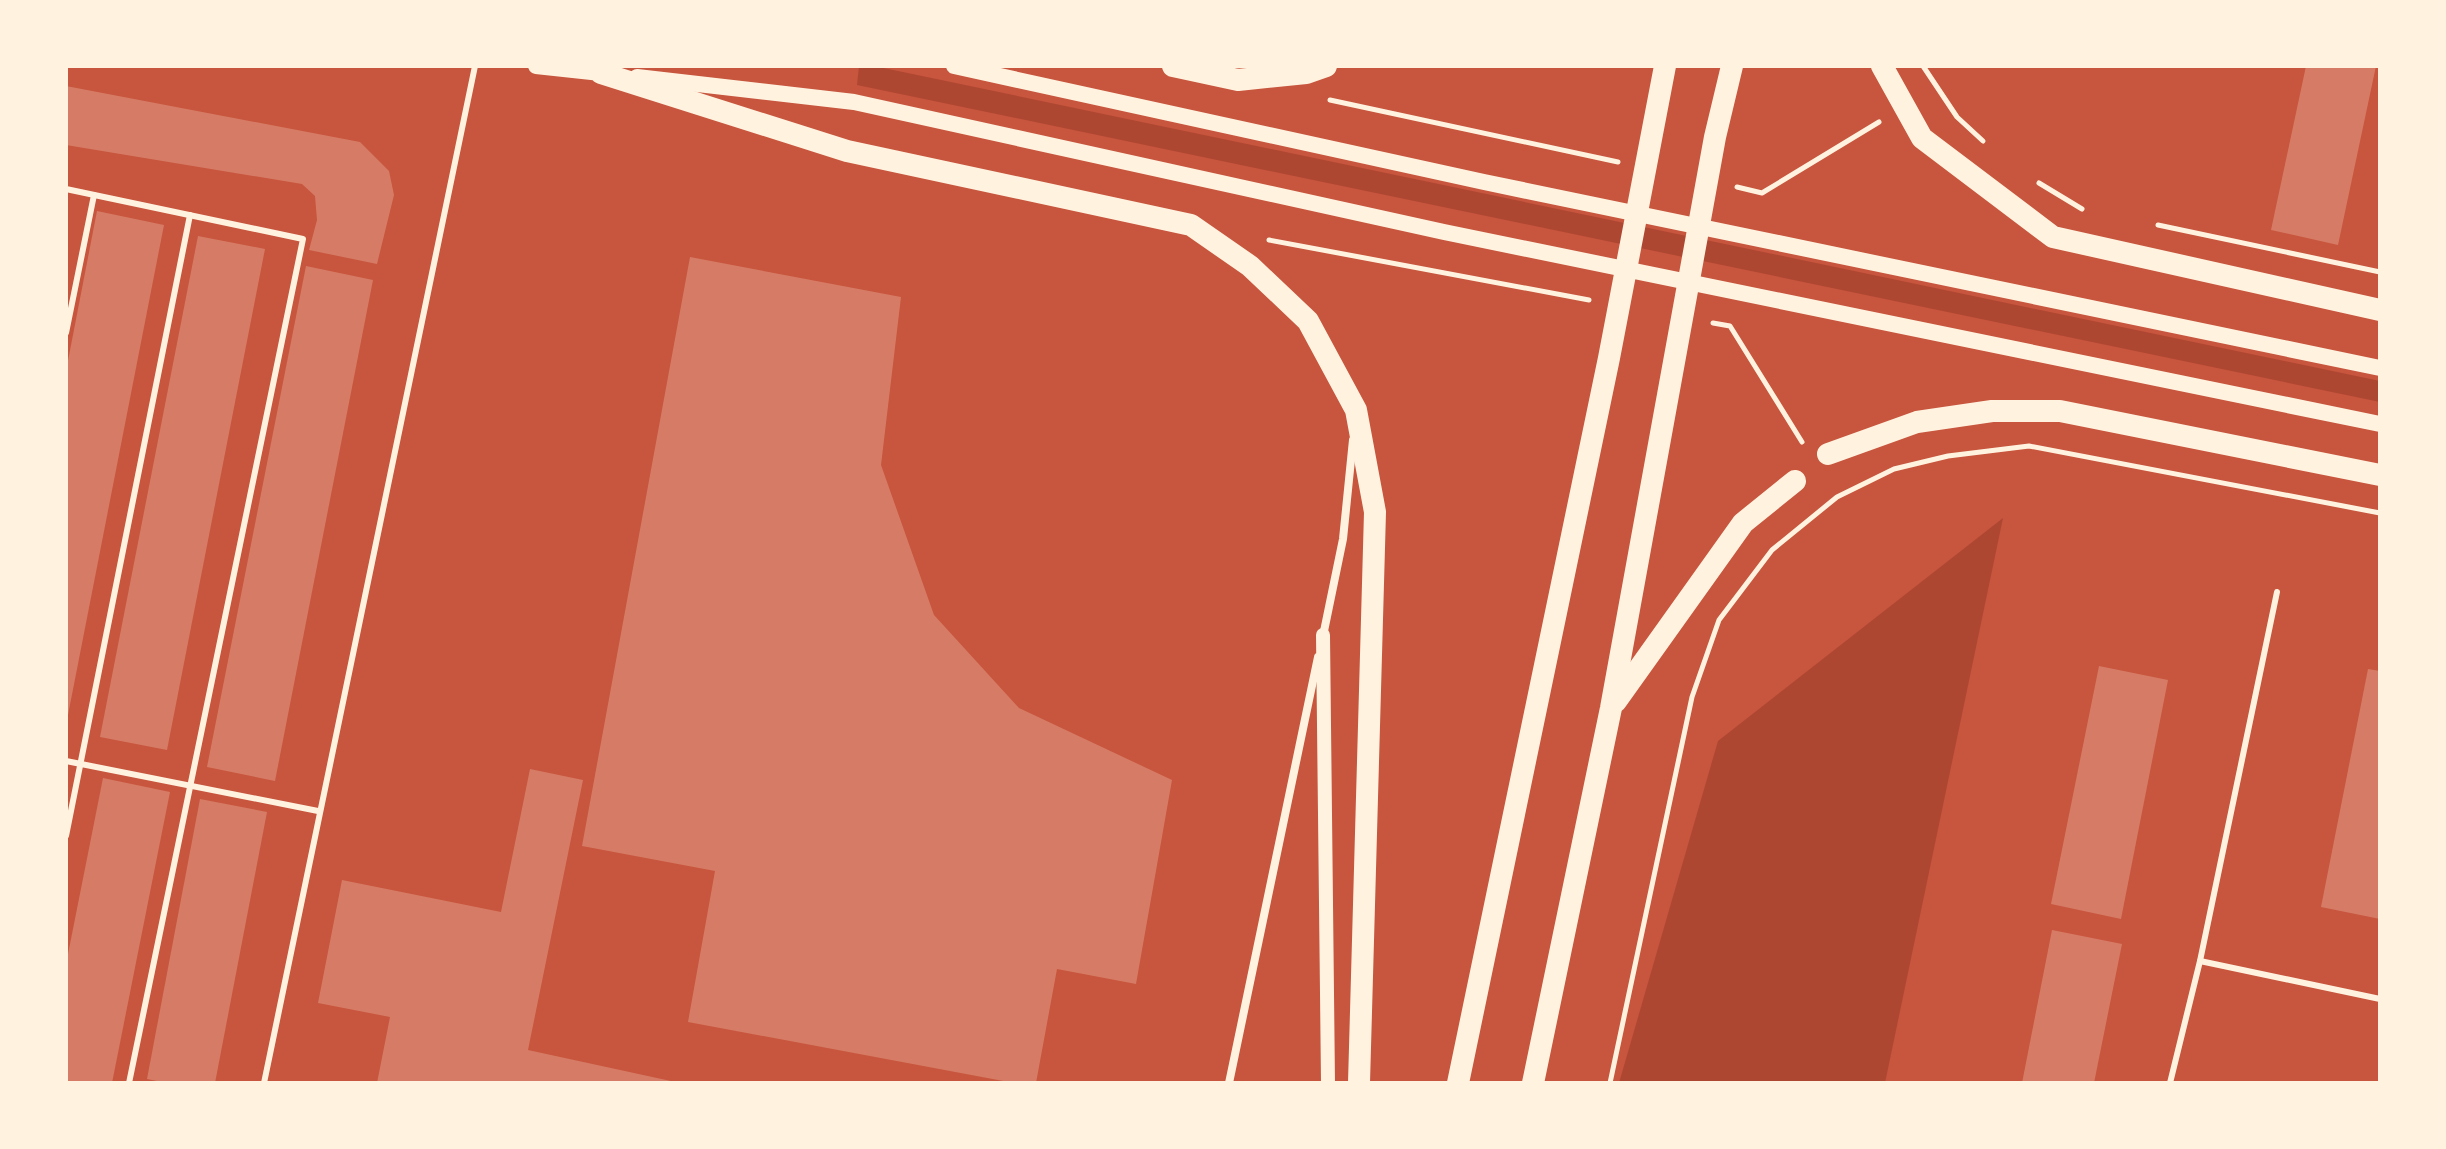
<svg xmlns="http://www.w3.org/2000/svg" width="2446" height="1149" font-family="'Varela Round',sans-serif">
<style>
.green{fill:#ae4732}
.building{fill:#d67c66}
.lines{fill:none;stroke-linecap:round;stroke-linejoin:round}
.path{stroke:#fff3e0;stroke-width:5}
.service{stroke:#fff3e0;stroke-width:6}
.minor{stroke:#fff3e0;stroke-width:8}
.tertiary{stroke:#fff3e0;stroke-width:14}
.secondary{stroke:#fff3e0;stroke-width:16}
.trunk{stroke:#fff3e0;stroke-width:22}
</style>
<rect width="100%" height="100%" fill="#c8553d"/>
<!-- green -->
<g class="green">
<path d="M859,66H874L2380,381V402L857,85Z"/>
<path d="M2003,518L1885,1083H1619L1718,741Z"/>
</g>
<!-- building -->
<g class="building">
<path d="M2306,66H2376L2338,245L2271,230Z"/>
<path d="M66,86L360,142L389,171L394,195L377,264L309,250L317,220L315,196L302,184L66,145Z"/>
<path d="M97,211L164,225L67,720L66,371Z"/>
<path d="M198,236L265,249L167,750L100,737Z"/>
<path d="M690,257L901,297L881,465L934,615L1019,708L1172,780L1136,984L1057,969L1036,1083H1014L688,1022L715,871L582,846Z"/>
<path d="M306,266L373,280L275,781L207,767Z"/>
<path d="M2099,666L2168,680L2121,919L2051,904Z"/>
<path d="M2368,669L2380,671V919L2321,907Z"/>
<path d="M530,769L583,780L528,1050L680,1083H377L390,1017L318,1003L342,880L501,912Z"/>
<path d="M103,778L170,792L112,1083H66V964Z"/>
<path d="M200,799L267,812L215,1083H167L147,1079Z"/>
<path d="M2052,930L2122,944L2094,1083H2022Z"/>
</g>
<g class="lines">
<!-- path -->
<g class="path">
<path d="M1923,66L1957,117L1983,141"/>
<path d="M1330,100L1618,162"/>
<path d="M2039,183L2082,209"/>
<path d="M1737,187L1762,193L1879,122"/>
<path d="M2158,225L2380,272"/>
<path d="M1269,240L1589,300"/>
<path d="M1713,323L1730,326L1802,442"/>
<path d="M1610,1083L1692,697L1719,620L1772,550L1837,497L1894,469L1948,456L2029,446L2380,513"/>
</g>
<!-- service -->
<g class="service">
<path d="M66,189L303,239L129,1083"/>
<path d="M66,333L94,195"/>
<path d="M66,761L318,811"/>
<path d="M66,836L190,215"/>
<path d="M2200,961L2380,999"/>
<path d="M264,1083L475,66"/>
<path d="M2170,1083L2200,961L2277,592"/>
</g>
<!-- minor -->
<g class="minor">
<path d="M1323,636L1343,539L1353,440"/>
<path d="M1229,1083L1318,657"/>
</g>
<!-- tertiary -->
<path class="tertiary" d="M1323,635L1328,1083"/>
<!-- secondary -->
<g class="secondary">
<path d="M536,66L610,74"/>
<path d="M954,66L1484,182L2380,368"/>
<path d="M637,77L854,102L1444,232L2380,424"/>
</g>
<!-- trunk -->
<g class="trunk">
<path d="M1173,66L1238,80L1306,73L1326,66"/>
<path d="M1882,66L1922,138L2053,237L2380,310"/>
<path d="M601,73L847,151L1191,225L1250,266L1308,321L1356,410L1375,512L1359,1083"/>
<path d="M1828,454L1917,422L1992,411H2060L2380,475"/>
<path d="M1616,701L1743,523L1795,481"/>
<path d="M1458,1083L1609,358L1665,66"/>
<path d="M1533,1083L1611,708L1715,137L1732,66"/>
</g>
</g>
<!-- border -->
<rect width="2446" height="1149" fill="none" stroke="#fff3e0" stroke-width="136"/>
</svg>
